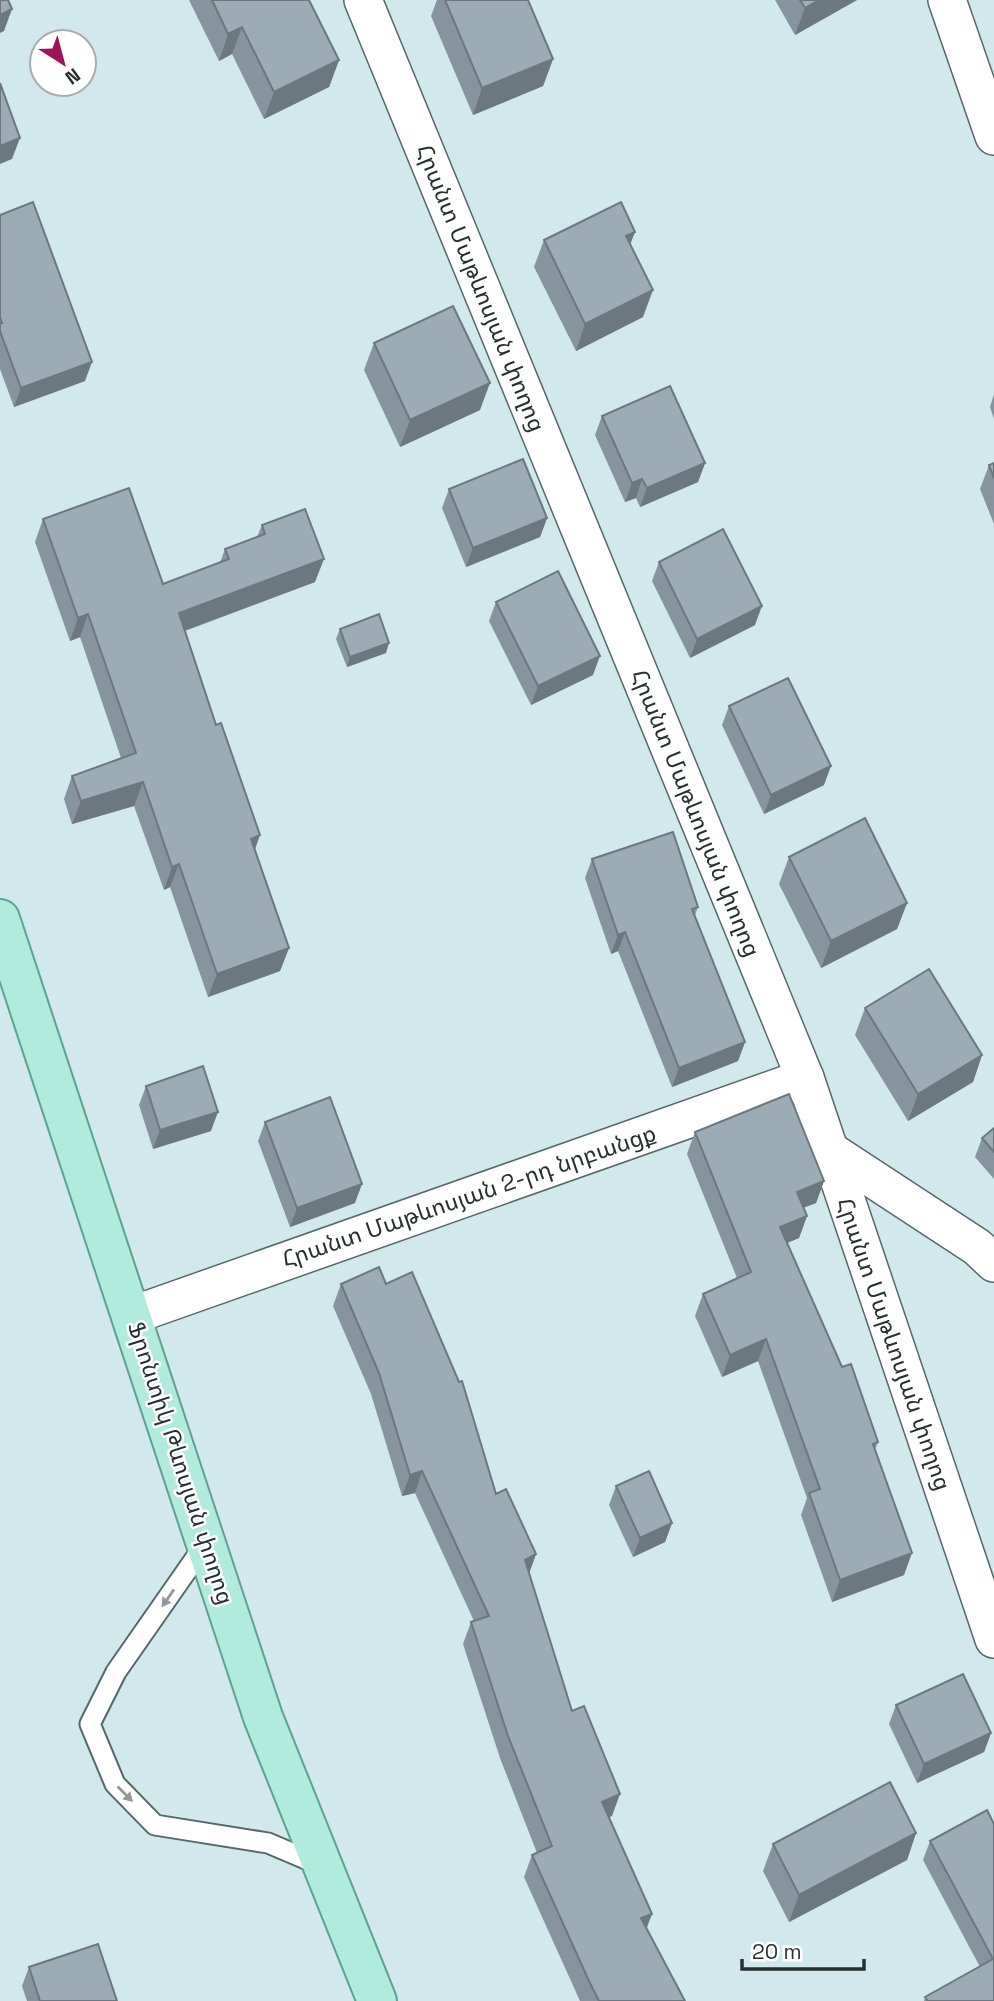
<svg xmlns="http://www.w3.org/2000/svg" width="994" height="2001" font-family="'Space Grotesk','Noto Sans Armenian',sans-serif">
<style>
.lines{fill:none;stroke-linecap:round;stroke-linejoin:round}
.lane-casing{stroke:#54686b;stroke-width:23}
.street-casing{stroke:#54686b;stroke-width:40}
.primary-casing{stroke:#5ea192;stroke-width:42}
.lane{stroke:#fff;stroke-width:19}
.street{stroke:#fff;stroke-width:37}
.primary{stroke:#b0ebdd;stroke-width:38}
.wall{fill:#85949d}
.shaded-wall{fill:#6c7880}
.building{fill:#9bacb7;stroke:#6c7880;stroke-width:2}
.oneway{fill:#939898}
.labels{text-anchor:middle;stroke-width:5;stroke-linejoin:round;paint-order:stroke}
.street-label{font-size:23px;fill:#273031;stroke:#fff}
</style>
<rect width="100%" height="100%" fill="#d1e9ec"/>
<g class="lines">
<!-- lane casing -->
<g class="lane-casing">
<path id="lane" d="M206,1543L116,1672L90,1724L115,1784L155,1825L268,1843L320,1865"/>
</g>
<!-- street casing -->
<g class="street-casing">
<g id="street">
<path d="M363,0L805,1078L994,1639"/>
<path d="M947,0L994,136"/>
<path d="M829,1150L977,1247L994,1263"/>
<path d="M133,1315L805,1078"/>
</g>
</g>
<!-- primary casing -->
<g class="primary-casing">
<path id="primary" d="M0,919L263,1717L377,2001"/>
</g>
<!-- lane -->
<use href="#lane" class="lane"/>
<!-- street -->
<use href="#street" class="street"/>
<!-- primary -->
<use href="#primary" class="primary"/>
</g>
<!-- wall -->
<g class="wall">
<path d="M189,0H309L339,60L329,87L264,119L232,54L219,61Z"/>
<path d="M437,0H528L553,59L543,86L473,115L431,16Z"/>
<path d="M775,0H857L795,35Z"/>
<path d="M0,215L85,381L14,407L0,369Z"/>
<path d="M544,240L643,317L576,351L534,267Z"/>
<path d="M374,343L480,410L400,447L364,370Z"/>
<path d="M994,394V419L990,407Z"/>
<path d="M602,416L705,463L698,482L640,507L636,498L625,502L595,435Z"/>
<path d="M994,463V524L980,489L989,465Z"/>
<path d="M449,489L547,518L540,537L466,567L442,508Z"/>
<path d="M43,519L163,584L220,563L225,549L257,537L262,525L315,582L185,631L255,850L289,948L280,971L208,997L170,887L164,890L134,806L72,824L64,799L72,776L121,758L80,637L70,641L35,542Z"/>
<path d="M659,562L755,625L690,658L652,581Z"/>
<path d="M496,602L593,675L531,705L489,621Z"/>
<path d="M340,629L386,653L347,667L336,639Z"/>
<path d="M729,706L824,785L764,814L722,725Z"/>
<path d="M789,857L907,903L897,929L821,968L779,884Z"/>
<path d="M592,859L698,907L695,915L745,1042L738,1061L672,1087L618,951L611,954L585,878Z"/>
<path d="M865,1008L982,1055L973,1082L908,1121L855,1035Z"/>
<path d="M146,1086L211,1131L153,1149L139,1105Z"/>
<path d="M265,1122L355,1203L290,1227L258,1141Z"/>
<path d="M994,1128V1179L975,1157L982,1138Z"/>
<path d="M695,1132L824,1181L816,1203L803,1208L807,1216L799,1238L787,1243L842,1367L878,1442L875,1450L904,1575L832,1602L801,1515L807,1498L758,1361L722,1377L695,1316L703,1294L737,1278L687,1154Z"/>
<path d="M341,1284H386L496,1494L536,1554L529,1574L572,1711L612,1816L609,1817L652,1914L646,1928L685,2001H580L524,1877L532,1855L537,1853L500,1758L463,1644L471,1622L474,1621L415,1493L402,1496L371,1394L333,1306Z"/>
<path d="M616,1486L672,1523L665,1542L633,1557L609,1505Z"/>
<path d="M896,1705L991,1733L984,1752L917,1783L889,1724Z"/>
<path d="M994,1824V2001H924L925,1997L980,1967L923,1860L930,1841Z"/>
<path d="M916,1833L907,1860L789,1922L763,1871L773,1844Z"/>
<path d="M29,1967L117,2001H27L22,1986Z"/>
</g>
<!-- shaded-wall -->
<g class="shaded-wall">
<path d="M819,0H857L795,35L805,8Z"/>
<path d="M12,9L4,31L0,33V15Z"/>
<path d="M242,27L232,54L219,61L228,34Z"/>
<path d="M553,59L543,86L473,115L482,88Z"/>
<path d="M339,60L329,87L264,119L274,92Z"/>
<path d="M20,138L12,159L0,164V146Z"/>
<path d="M635,232L625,258L626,236Z"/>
<path d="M653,290L643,317L576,351L585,324Z"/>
<path d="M92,362L85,381L14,407L21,388Z"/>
<path d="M490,383L480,410L400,447L410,420Z"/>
<path d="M705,463L698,482L640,507L647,488Z"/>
<path d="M642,479L636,498L625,502L632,483Z"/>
<path d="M547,518L540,537L466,567L473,548Z"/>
<path d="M324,559L315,582L170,636L179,613Z"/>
<path d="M762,606L755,625L690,658L697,639Z"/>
<path d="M88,614L80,637L70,641L78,618Z"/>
<path d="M389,643L386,653L347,667L350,657Z"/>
<path d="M600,656L593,675L531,705L538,686Z"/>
<path d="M831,766L824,785L764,814L771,795Z"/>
<path d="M143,782L134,806L72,824L81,801Z"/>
<path d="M260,835L252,858L251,839Z"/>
<path d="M179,864L170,887L164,890L172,867Z"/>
<path d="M907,903L897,929L821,968L831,941Z"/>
<path d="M625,932L618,951L611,954L618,935Z"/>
<path d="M289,948L280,971L208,997L217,974Z"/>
<path d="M745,1042L738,1061L672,1087L679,1068Z"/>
<path d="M982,1055L973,1082L908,1121L918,1094Z"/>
<path d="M218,1112L211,1131L153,1149L160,1130Z"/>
<path d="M824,1181L816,1203L789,1213L797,1192Z"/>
<path d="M362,1184L355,1203L290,1227L297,1208Z"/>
<path d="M807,1216L799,1238L772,1249L780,1227Z"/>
<path d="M766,1339L758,1361L722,1377L730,1355Z"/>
<path d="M422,1471L415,1493L402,1496L410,1475Z"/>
<path d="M672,1523L665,1542L633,1557L640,1538Z"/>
<path d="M912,1553L904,1575L832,1602L840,1580Z"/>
<path d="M536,1554L528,1576L525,1560Z"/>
<path d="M991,1733L984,1752L917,1783L924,1764Z"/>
<path d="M620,1794L612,1816L594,1823L602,1802Z"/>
<path d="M916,1833L907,1860L789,1922L799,1895Z"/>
<path d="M652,1914L644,1935L641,1918Z"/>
</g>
<!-- building -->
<g class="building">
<path d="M0,0H8L12,9L0,15Z"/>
<path d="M212,0H309L339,60L274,92L242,27L228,34Z"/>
<path d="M445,0H528L553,59L482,88Z"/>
<path d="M800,0H819L805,8Z"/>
<path d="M0,83L20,138L0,146Z"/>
<path d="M33,202L92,362L21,388L0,331V323H2L0,317V215Z"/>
<path d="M621,202L635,232L626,236L653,290L585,324L544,240Z"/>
<path d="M453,306L490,383L410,420L374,343Z"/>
<path d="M670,386L705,463L647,488L642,479L632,483L602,416Z"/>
<path d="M523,459L547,518L473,548L449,489Z"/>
<path d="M994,463V478L989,465Z"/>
<path d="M129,488L163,584L229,559L225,549L265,534L262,525L305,509L324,559L179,613L216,725L221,723L260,835L251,839L289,948L217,974L179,864L172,867L143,782L81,801L72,776L136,753L88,614L78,618L43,519Z"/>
<path d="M723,529L762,606L697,639L659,562Z"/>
<path d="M558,571L600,656L538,686L496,602Z"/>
<path d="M379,614L389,643L350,657L340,629Z"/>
<path d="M788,678L831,766L771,795L729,706Z"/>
<path d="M865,818L907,903L831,941L789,857Z"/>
<path d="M673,832L698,907L692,909L745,1042L679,1068L625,932L618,935L592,859Z"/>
<path d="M929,969L982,1055L918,1094L865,1008Z"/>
<path d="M203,1066L218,1112L160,1130L146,1086Z"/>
<path d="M789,1094L824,1181L797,1192L807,1216L780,1227L842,1367L851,1364L878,1442L873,1444L912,1553L840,1580L809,1493L820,1489L766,1339L730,1355L703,1294L751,1272L695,1132Z"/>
<path d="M330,1097L362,1184L297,1208L265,1122Z"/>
<path d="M994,1128V1152L982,1138Z"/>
<path d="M379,1267L386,1284L412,1272L459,1382L462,1381L496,1494L506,1489L536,1554L525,1560L572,1711L584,1706L620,1794L602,1802L652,1914L641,1918L685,2001H599L589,1981L532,1855L552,1846L508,1736L471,1622L489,1616L422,1471L410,1475L379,1373L341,1284Z"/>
<path d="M649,1471L672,1523L640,1538L616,1486Z"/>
<path d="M963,1674L991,1733L924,1764L896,1705Z"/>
<path d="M890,1782L916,1833L799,1895L773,1844Z"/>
<path d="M987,1810L994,1824V2001H928L925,1997L993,1959L930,1841Z"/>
<path d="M98,1944L117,2001H40L29,1967Z"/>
</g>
<!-- one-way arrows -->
<defs><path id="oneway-solid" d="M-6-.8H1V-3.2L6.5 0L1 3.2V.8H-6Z" transform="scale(1.75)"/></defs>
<g class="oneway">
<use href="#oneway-solid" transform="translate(168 1598) rotate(125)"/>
<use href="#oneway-solid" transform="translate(125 1794) rotate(45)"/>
</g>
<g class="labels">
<!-- street labels -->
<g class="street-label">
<text transform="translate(481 288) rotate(68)" y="8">Հրանտ Մաթևոսյան փողոց</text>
<text transform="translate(696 813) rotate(68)" y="8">Հրանտ Մաթևոսյան փողոց</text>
<text transform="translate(469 1196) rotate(-19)" y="8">Հրանտ Մաթևոսյան 2-րդ նրբանցք</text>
<text transform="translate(894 1344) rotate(71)" y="8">Հրանտ Մաթևոսյան փողոց</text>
<text transform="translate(181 1463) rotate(72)" y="8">Ֆրոնտիկ Թևոսյան փողոց</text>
</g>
</g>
<!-- north arrow -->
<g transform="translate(63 63) rotate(144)"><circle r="33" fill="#ffffff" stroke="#a9acad" stroke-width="2"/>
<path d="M0-5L12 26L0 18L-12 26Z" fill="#a11259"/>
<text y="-10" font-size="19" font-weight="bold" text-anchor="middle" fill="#273031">N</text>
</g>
<!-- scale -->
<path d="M742 1959v10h122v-10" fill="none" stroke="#273031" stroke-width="3.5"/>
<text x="752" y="1959" font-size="21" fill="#273031" stroke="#ffffff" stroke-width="5" paint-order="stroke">20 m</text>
</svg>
